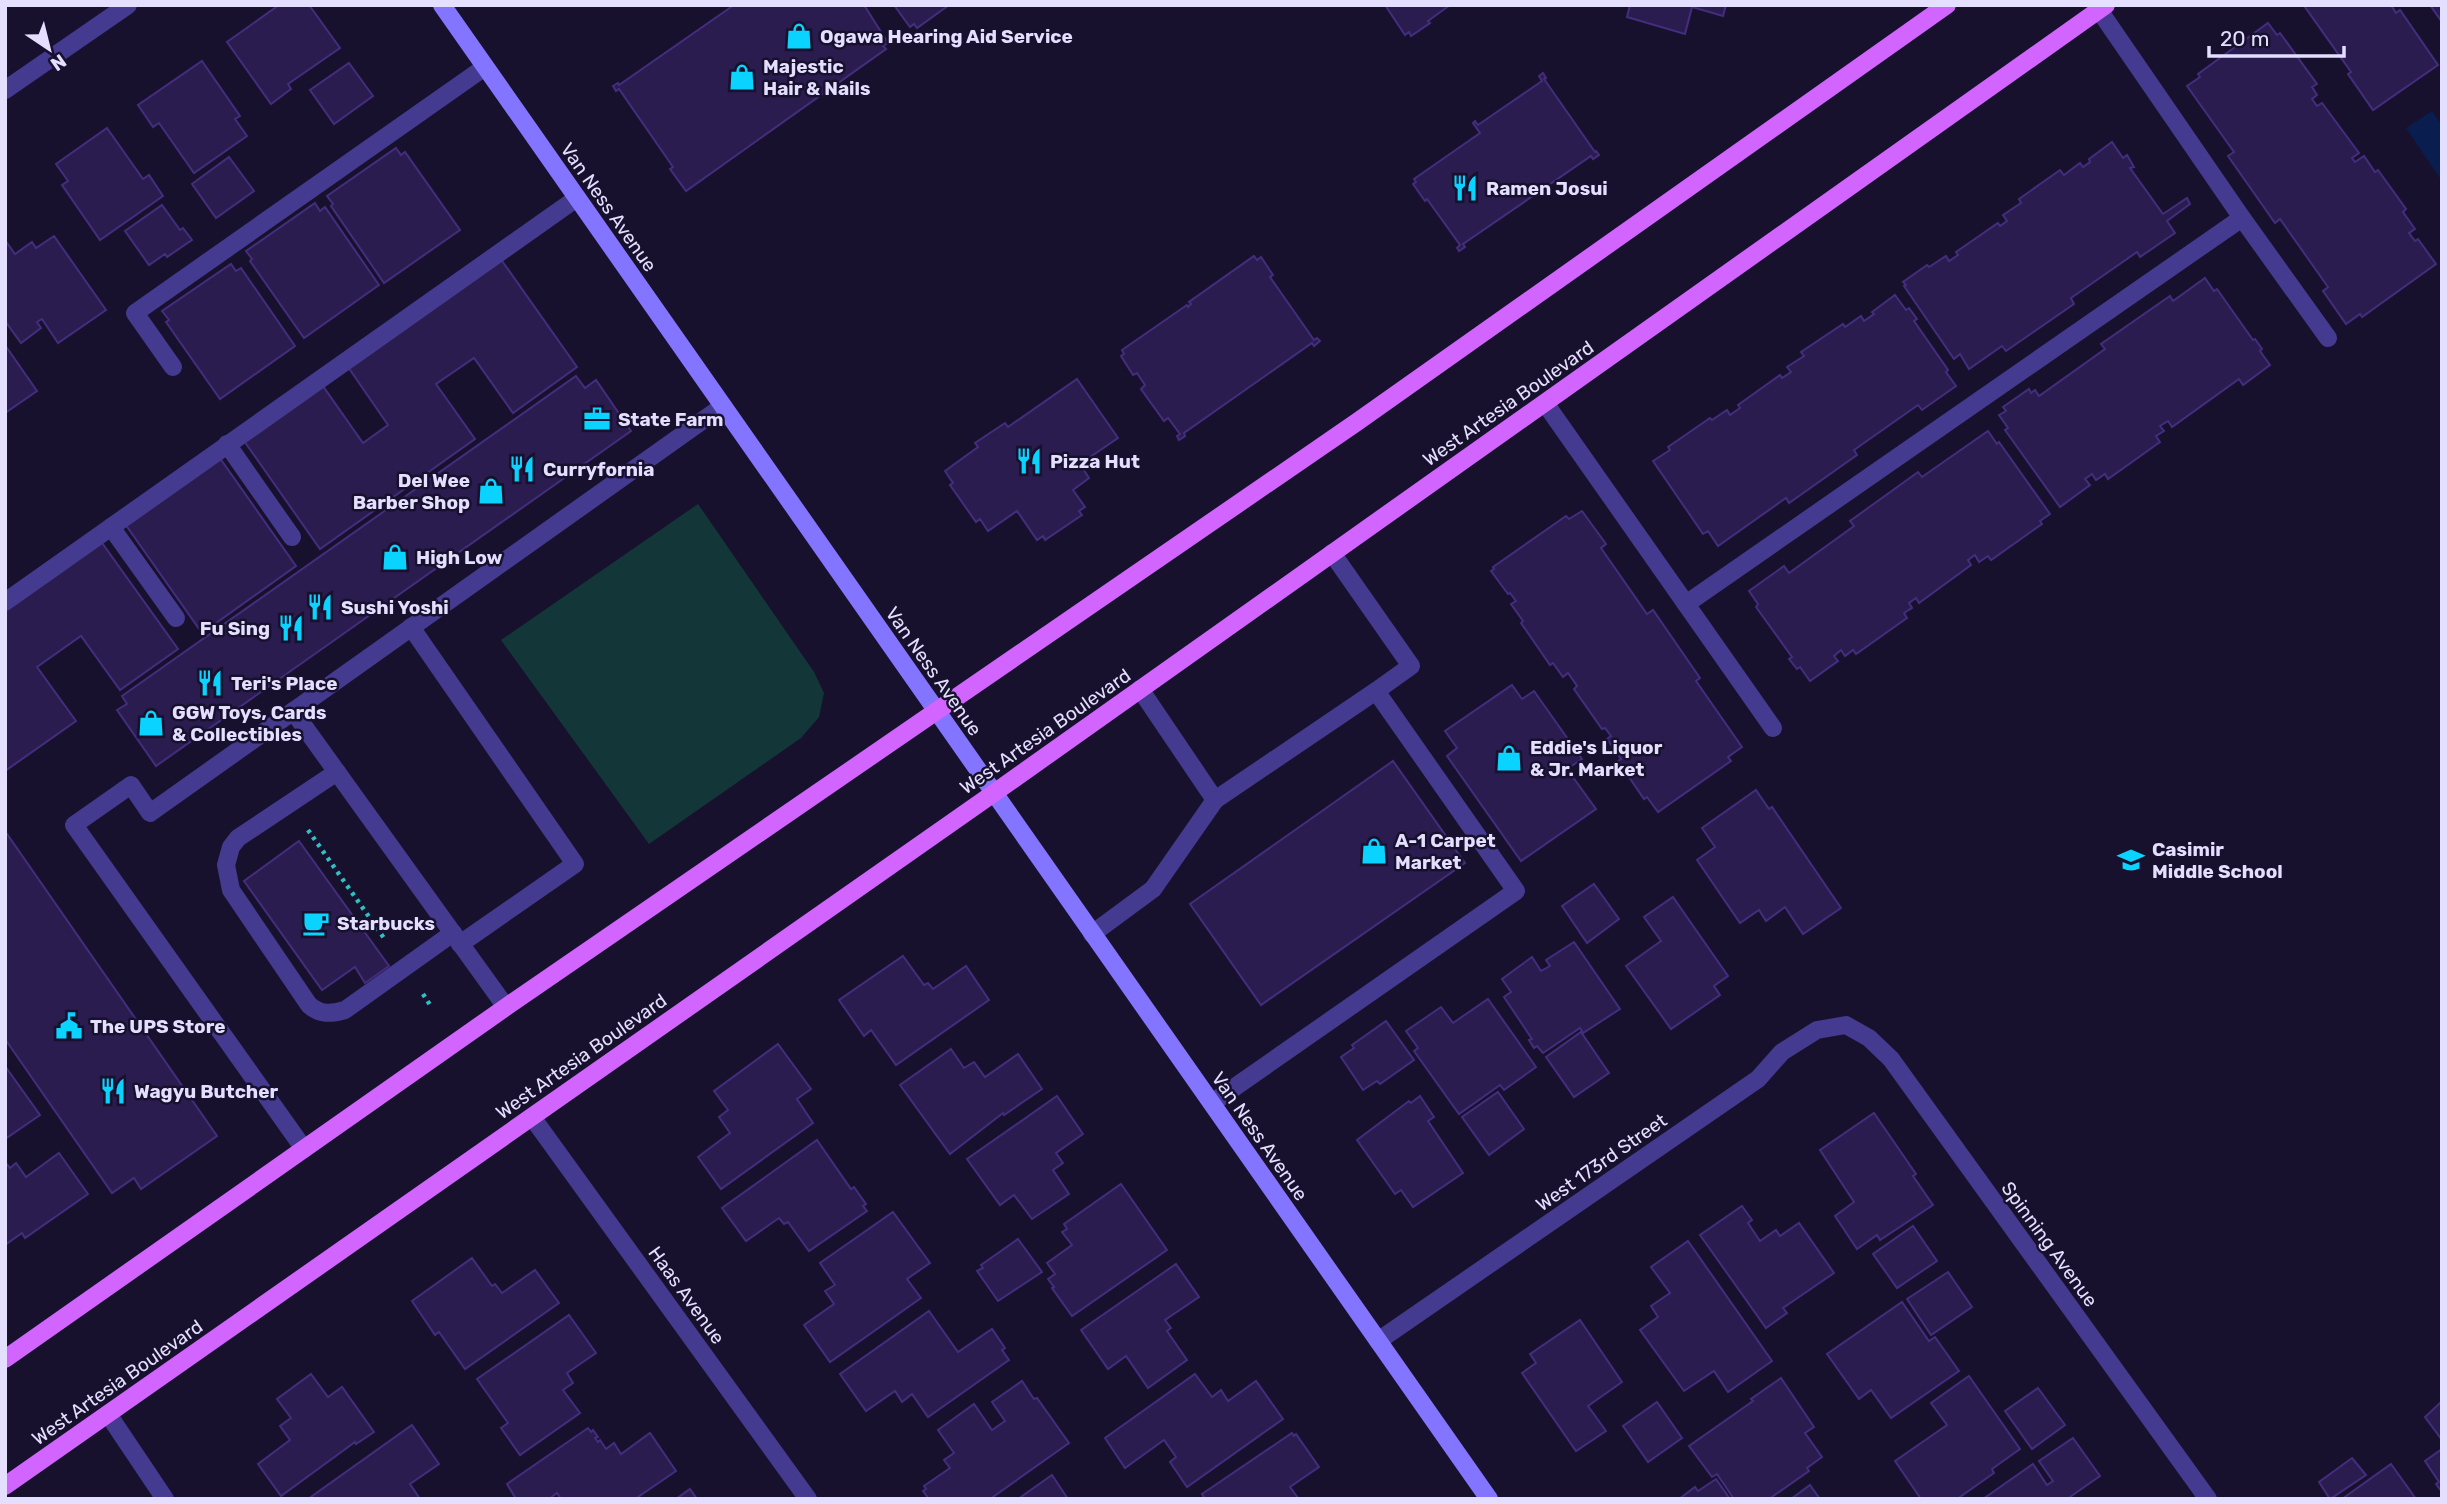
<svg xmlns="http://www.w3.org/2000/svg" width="2447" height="1504" font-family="Rubik,sans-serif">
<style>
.green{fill:#133739}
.water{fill:#091d4f}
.building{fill:#2b1c50;stroke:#432d7d;stroke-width:2}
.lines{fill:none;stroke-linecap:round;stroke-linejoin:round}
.path{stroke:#2bc3c6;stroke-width:4.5;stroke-dasharray:3.5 5;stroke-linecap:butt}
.lane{stroke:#443a8f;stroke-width:18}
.street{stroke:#443a8f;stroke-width:18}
.secondary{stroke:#8375ff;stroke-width:18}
.primary{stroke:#d265ff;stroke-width:18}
.labels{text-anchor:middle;stroke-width:5;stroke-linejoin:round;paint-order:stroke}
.poi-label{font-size:19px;font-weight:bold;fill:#e4deff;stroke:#18112e;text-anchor:start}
.street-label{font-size:19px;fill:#e4deff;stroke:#18112e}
</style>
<rect width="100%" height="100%" fill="#18112e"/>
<!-- green -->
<path class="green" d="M698,504L814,672L824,693L819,717L801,738L649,844L501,640Z"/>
<!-- water -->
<path class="water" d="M2432,111L2442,126V181L2406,128Z"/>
<!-- building -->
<g class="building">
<path d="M279,5H309L340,48L288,84L291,89L271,104L227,42Z"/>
<path d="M734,5H864L888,43L883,46L886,49L686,191L670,169L673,167L619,89L616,91L613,86L618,83L619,85Z"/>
<path d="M894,5H949L917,28L914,24L910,27Z"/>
<path d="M1385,5H1450L1428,21L1430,23L1411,36L1409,32L1405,35Z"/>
<path d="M1630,5H1726L1723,16L1692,7L1685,34L1627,17Z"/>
<path d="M2307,5H2391L2396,13L2400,10L2438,65L2373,110L2348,74L2351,72L2305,7Z"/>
<path d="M2430,5H2442V22Z"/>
<path d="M2268,23L2277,35L2280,33L2317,84L2312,87L2317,95L2312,99L2317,106L2322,103L2359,153L2352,158L2355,162L2364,156L2375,172L2378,170L2406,209L2403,212L2415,229L2409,233L2415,241L2418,239L2436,264L2362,317L2360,314L2346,324L2323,291L2328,287L2280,219L2275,223L2228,156L2234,152L2187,86L2200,77L2198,74Z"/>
<path d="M202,61L240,116L235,119L247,136L194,173L159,123L153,127L138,105Z"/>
<path d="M349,63L373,96L334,124L310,90Z"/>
<path d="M1543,73L1546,78L1544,79L1595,152L1596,151L1599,155L1593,159L1591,156L1463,244L1465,247L1459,251L1457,248L1460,245L1427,199L1425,201L1413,184L1416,182L1414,179L1480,133L1473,123L1475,121L1478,125L1542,81L1539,76Z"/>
<path d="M107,128L143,179L149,175L163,196L100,240L62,185L68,181L56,164Z"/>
<path d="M2112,142L2123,158L2127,155L2134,167L2130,168L2163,214L2187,198L2190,204L2167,221L2175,233L2140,257L2137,252L2071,298L2074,304L2006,351L2002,346L1969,369L1960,354L1954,359L1904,286L1906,285L1903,282L1927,265L1929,267L1946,256L1949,261L1958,255L1956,252L1998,223L2000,226L2007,221L2003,215L2021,203L2019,199L2060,170L2064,175L2080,163L2083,167L2090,162L2089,159Z"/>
<path d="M396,148L401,155L405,152L460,230L384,283L331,206L333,204L327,196Z"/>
<path d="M229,157L254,191L216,218L192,184Z"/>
<path d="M315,203L320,211L325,207L379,285L304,338L250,261L252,259L246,251Z"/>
<path d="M162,205L180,230L183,228L192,240L167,257L165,254L149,265L125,231Z"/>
<path d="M54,236L106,310L58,343L42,319L37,322L41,328L21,343L5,321V240L15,254L32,242L36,248Z"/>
<path d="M1254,256L1257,260L1261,257L1273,275L1270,277L1314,340L1317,338L1320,341L1314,346L1312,343L1184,433L1185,436L1179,440L1177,436L1180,434L1168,418L1164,421L1141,389L1145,385L1137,373L1133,375L1121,356L1124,354L1122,350L1187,305L1188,307L1191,304L1189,302Z"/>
<path d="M500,258L577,367L513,413L474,358L436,384L475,439L320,549L242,438L320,382L363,443L388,425L348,367Z"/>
<path d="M231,264L236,271L241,268L295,346L220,399L166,322L169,320L162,311Z"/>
<path d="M2205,278L2214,291L2217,289L2253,340L2255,339L2262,349L2260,351L2270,365L2243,385L2239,379L2172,427L2168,421L2160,426L2164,431L2156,436L2160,442L2108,479L2105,474L2096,480L2092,474L2085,479L2090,485L2060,507L2005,430L2008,428L1999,415L2006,411L2003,407L2029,389L2031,393L2035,390L2039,396L2105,349L2101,344L2170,296L2173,301Z"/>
<path d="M1895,295L1906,310L1909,308L1917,319L1914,321L1948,370L1946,372L1956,386L1922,410L1918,405L1854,450L1857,455L1789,503L1786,498L1718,546L1708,531L1703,534L1653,461L1670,450L1668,447L1710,418L1712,420L1727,410L1730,415L1740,408L1738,405L1780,375L1782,378L1791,372L1787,367L1804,356L1801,352L1843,324L1845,327L1861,316L1864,321L1874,314L1872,312Z"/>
<path d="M5,345L37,391L5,413Z"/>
<path d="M576,376L585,388L596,380L631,431L156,766L117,710L127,704L122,696Z"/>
<path d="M1077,379L1118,438L1080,464L1089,478L1073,490L1085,507L1079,511L1082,515L1045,540L1043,536L1037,540L1017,511L988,531L980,519L976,522L950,485L953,483L945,471L978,447L975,443L1005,423L1008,427Z"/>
<path d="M1988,431L1997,444L1999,442L2050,514L2040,521L2042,524L1991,560L1988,556L1979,562L1975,555L1968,560L1971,565L1919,603L1916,598L1909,603L1912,608L1904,613L1907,618L1856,654L1853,650L1845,656L1841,650L1834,656L1838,661L1810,681L1800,667L1797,669L1789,659L1792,657L1756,607L1758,604L1749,591L1784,566L1789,573L1854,526L1850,521L1918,472L1922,477Z"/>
<path d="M217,454L296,566L202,633L123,521Z"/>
<path d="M1582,511L1606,544L1601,548L1647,614L1653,610L1700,678L1696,681L1742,747L1728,757L1731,761L1658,812L1647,797L1644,799L1618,761L1621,759L1607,739L1611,736L1605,728L1602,729L1574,689L1577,686L1568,673L1563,677L1553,663L1550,665L1521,623L1523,621L1511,604L1516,601L1510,593L1508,594L1491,571L1494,569L1493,567L1566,516L1569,519Z"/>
<path d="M100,540L178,649L120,690L81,636L37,667L76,721L5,771V607Z"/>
<path d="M1512,685L1522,699L1534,691L1582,759L1567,769L1596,809L1521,861L1447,756L1457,748L1445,731Z"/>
<path d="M1393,761L1465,863L1261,1005L1190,904Z"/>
<path d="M1756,790L1769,809L1772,807L1841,908L1803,934L1785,907L1766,921L1759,910L1740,923L1697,860L1715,847L1702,828Z"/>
<path d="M5,831L217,1136L141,1189L134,1178L112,1193L5,1039Z"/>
<path d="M299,841L389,966L365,983L355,967L322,990L244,881Z"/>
<path d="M1594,884L1619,919L1587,943L1562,906Z"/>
<path d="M1673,897L1728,976L1714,986L1720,995L1671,1029L1626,966L1661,941L1644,917Z"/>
<path d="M1574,942L1620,1009L1583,1033L1580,1028L1543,1053L1537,1046L1534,1048L1529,1040L1532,1039L1504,997L1511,992L1502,979L1532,957L1541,971L1550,966L1546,960Z"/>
<path d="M903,956L924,985L928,983L933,989L966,966L989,1000L896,1065L871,1030L864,1036L839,1000Z"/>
<path d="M1488,999L1536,1067L1504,1090L1500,1085L1459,1114L1414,1051L1418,1048L1406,1031L1441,1007L1453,1023Z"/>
<path d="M1386,1021L1414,1060L1380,1084L1377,1081L1363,1090L1341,1057L1354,1048L1352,1045Z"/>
<path d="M1581,1032L1609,1073L1574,1097L1546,1057Z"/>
<path d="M778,1044L811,1089L797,1099L813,1123L721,1189L698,1157L730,1133L719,1117L728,1110L714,1091Z"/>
<path d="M951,1049L964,1068L974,1062L985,1077L1018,1054L1042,1089L1004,1115L1003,1113L950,1154L900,1085Z"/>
<path d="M5,1066L40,1115L5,1139Z"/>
<path d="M1498,1092L1524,1129L1489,1155L1462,1117Z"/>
<path d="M1057,1096L1083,1134L1056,1153L1063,1163L1053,1170L1069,1194L1032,1219L1014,1195L1000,1205L967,1159Z"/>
<path d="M1420,1096L1434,1117L1428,1121L1463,1173L1413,1207L1401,1190L1395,1194L1357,1140L1409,1101L1411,1103Z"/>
<path d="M1874,1113L1916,1174L1913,1176L1933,1205L1880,1240L1877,1235L1857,1249L1835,1216L1854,1202L1820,1150Z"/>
<path d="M817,1140L851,1189L854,1187L866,1204L863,1206L867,1211L809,1251L788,1222L784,1224L779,1218L746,1241L722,1208Z"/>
<path d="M59,1153L88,1194L25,1238L22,1233L5,1245V1162L10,1168L16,1163L26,1177Z"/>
<path d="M1121,1184L1167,1250L1072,1316L1052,1288L1054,1287L1048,1279L1055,1274L1047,1263L1072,1245L1062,1232L1067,1229L1064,1224Z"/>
<path d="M1742,1206L1752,1220L1748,1223L1760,1241L1776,1230L1780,1236L1799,1223L1834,1273L1783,1308L1787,1313L1766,1328L1700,1235Z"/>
<path d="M893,1212L930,1263L907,1279L921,1298L830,1362L804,1325L834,1304L825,1291L835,1285L820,1263Z"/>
<path d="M1913,1226L1937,1261L1897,1288L1873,1254Z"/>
<path d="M1018,1239L1042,1272L998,1301L977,1271L983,1268L981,1265Z"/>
<path d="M1688,1241L1772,1361L1728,1392L1714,1371L1684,1391L1640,1330L1658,1317L1651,1306L1670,1293L1651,1267Z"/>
<path d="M472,1258L492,1286L495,1284L502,1293L535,1270L559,1303L465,1369L439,1332L435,1335L412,1301Z"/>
<path d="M1176,1264L1199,1297L1165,1320L1171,1328L1167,1331L1187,1360L1148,1388L1126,1356L1108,1369L1081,1330Z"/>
<path d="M1948,1272L1972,1307L1931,1335L1907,1299Z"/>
<path d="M1902,1302L1929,1341L1935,1337L1959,1371L1891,1418L1871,1390L1859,1399L1827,1354Z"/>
<path d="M929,1311L958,1352L992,1329L1005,1348L1002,1350L1009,1360L928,1417L912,1394L902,1402L895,1391L866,1411L840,1374Z"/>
<path d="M569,1315L596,1353L567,1373L573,1383L563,1390L580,1413L520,1455L501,1428L508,1423L477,1379Z"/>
<path d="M1580,1320L1622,1382L1588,1406L1606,1431L1576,1451L1522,1373L1536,1363L1530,1354Z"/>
<path d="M311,1374L328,1397L342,1387L374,1432L356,1444L355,1442L281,1496L258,1464L290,1440L280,1426L291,1418L277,1399Z"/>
<path d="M1195,1374L1212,1397L1221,1390L1228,1401L1256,1381L1283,1419L1187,1487L1170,1462L1176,1457L1164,1440L1125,1468L1105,1438Z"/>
<path d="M1969,1376L2020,1449L1992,1469L1994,1473L1957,1499H1921L1895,1461L1947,1425L1931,1403Z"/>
<path d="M1781,1378L1814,1427L1805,1433L1822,1457L1807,1468L1809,1471L1769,1499H1734L1717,1474L1712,1477L1689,1446L1753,1401L1751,1399Z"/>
<path d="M1022,1381L1034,1399L1037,1398L1069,1443L990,1499H929L923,1491L926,1489L924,1486L950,1468L944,1460L954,1453L938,1430L974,1404L992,1430L1005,1421L992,1402Z"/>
<path d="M2038,1388L2065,1425L2032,1449L2005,1411Z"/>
<path d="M2442,1401V1440L2425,1417Z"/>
<path d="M1657,1402L1682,1438L1648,1462L1623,1426Z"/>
<path d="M412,1425L439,1464L410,1484L420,1499H308Z"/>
<path d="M588,1428L591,1432L593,1430L598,1437L595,1438L598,1442L600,1440L606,1449L614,1443L621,1454L650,1433L676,1471L635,1499H561L557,1493L549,1499H516L507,1484Z"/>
<path d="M1292,1433L1294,1436L1296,1434L1319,1467L1290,1487L1298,1498L1205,1499L1202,1494Z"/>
<path d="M2073,1438L2100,1476L2067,1499H1983L2033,1464L2047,1485L2053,1481L2039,1461Z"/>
<path d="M2442,1449V1492L2436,1484L2439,1482L2425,1461Z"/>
<path d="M2352,1458L2366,1475L2330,1499L2319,1482Z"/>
<path d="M2391,1464L2416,1499H2342Z"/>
<path d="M1052,1475L1068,1499H1018Z"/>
<path d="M1716,1479L1730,1499H1679L1695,1487L1698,1491Z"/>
<path d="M1810,1485L1820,1499H1791Z"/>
<path d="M690,1489L697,1499H676Z"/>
</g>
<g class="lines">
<!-- path -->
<g class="path">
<path d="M308,830L386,941"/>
<path d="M423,994L432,1008"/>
</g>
<!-- lane -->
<g class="lane">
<path d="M2242,218L2328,338"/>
<path d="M173,367L135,313L485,67"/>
<path d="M1545,403L1686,604L2242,218L2099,10"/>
<path d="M227,444L292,537"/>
<path d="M111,527L176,618"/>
<path d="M5,602L577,198"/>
<path d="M1686,604L1773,728"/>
<path d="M411,627L575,864L460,944"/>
<path d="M1140,689L1215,800L1376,691"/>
<path d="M293,711L506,1007"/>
<path d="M337,772L238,838L231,847L226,865L231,890L309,1005C320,1015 331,1014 345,1010L453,933"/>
<path d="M1092,934L1153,889L1215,800"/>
<path d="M1212,1103L1516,891L1376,691L1411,666L1332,553"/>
<path d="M304,1149L74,825L131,785L150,813L723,406"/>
</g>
<!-- street -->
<g class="street">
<path d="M5,90L128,5"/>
<path d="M532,1117L808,1499"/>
<path d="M1378,1341L1758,1079L1782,1052L1817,1030L1846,1025L1869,1038L1891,1059L2208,1499"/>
<path d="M108,1414L165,1499"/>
</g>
<!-- secondary -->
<path class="secondary" d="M442,5L1489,1499"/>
<!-- primary -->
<g class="primary">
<path d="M5,1359L506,1007L1357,422L1947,5"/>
<path d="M5,1486L994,793L2106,5"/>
</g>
</g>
<!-- icons -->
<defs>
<g id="shop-bare" transform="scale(2.1)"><path d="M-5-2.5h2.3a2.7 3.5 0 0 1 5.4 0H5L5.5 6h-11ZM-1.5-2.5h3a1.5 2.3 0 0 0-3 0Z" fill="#0ad3ff" stroke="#18112e" stroke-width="2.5" paint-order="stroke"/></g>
<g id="restaurant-bare" transform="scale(2.1)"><path d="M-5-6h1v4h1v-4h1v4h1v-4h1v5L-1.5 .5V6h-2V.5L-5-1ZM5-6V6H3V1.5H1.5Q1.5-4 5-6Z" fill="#0ad3ff" stroke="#18112e" stroke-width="2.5" paint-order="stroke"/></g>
<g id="office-bare" transform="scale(2.1)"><path d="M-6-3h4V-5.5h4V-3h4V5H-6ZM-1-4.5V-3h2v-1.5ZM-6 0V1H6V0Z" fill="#0ad3ff" stroke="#18112e" stroke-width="2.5" paint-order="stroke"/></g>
<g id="school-bare" transform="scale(2.1)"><path d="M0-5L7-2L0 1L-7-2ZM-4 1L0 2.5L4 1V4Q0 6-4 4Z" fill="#0ad3ff" stroke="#18112e" stroke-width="2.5" paint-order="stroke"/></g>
<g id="cafe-bare" transform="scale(2.1)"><path d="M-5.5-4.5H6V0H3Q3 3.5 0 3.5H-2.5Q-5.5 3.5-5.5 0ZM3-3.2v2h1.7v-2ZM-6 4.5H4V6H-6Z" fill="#0ad3ff" stroke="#18112e" stroke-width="2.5" paint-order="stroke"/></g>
<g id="civic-bare" transform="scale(2.1)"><path d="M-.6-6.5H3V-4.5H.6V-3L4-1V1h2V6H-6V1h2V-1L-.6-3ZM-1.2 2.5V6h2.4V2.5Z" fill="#0ad3ff" stroke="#18112e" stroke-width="2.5" paint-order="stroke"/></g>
</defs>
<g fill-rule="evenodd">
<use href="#shop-bare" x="799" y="36"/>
<use href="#shop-bare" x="742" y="77"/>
<use href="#restaurant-bare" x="1465" y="188"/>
<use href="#office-bare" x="597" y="419"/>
<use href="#restaurant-bare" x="1029" y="461"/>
<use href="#restaurant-bare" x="522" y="469"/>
<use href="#shop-bare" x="491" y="491"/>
<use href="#shop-bare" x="395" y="557"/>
<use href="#restaurant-bare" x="320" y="607"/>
<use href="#restaurant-bare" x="291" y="628"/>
<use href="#restaurant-bare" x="210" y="683"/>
<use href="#shop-bare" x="151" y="723"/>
<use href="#shop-bare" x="1509" y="758"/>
<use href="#shop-bare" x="1374" y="851"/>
<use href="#school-bare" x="2131" y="860"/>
<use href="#cafe-bare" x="316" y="923"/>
<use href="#civic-bare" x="69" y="1026"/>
<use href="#restaurant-bare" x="113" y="1091"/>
</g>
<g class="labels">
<!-- poi labels -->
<g class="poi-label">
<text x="820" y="43">Ogawa Hearing Aid Service</text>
<text x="763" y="73">Majestic<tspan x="763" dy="22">Hair &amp; Nails</tspan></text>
<text x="1486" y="195">Ramen Josui</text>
<text x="618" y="426">State Farm</text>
<text x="1050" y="468">Pizza Hut</text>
<text x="543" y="476">Curryfornia</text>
<text x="470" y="487" text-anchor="end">Del Wee<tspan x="470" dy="22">Barber Shop</tspan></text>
<text x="416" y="564">High Low</text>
<text x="341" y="614">Sushi Yoshi</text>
<text x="270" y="635" text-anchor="end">Fu Sing</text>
<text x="231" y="690">Teri's Place</text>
<text x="172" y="719">GGW Toys, Cards<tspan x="172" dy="22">&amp; Collectibles</tspan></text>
<text x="1530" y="754">Eddie's Liquor<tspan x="1530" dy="22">&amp; Jr. Market</tspan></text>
<text x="1395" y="847">A-1 Carpet<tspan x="1395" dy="22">Market</tspan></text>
<text x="2152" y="856">Casimir<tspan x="2152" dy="22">Middle School</tspan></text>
<text x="337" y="930">Starbucks</text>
<text x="90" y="1033">The UPS Store</text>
<text x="134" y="1098">Wagyu Butcher</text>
</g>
<!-- street labels -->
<g class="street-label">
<text transform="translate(609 207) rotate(55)" y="7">Van Ness Avenue</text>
<text transform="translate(1508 403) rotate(-35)" y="7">West Artesia Boulevard</text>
<text transform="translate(934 671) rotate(55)" y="7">Van Ness Avenue</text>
<text transform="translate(1045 731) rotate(-35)" y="7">West Artesia Boulevard</text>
<text transform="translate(581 1056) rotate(-35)" y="7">West Artesia Boulevard</text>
<text transform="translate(1260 1136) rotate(55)" y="7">Van Ness Avenue</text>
<text transform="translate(1601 1162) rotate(-35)" y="7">West 173rd Street</text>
<text transform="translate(2050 1244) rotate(54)" y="7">Spinning Avenue</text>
<text transform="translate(687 1295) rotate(54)" y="7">Haas Avenue</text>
<text transform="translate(117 1382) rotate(-35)" y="7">West Artesia Boulevard</text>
</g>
</g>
<!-- border -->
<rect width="2447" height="1504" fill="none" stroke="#e4deff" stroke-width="14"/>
<!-- north arrow -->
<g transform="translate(49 49) rotate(145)" stroke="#18112e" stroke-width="5" paint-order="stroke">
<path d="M0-5L12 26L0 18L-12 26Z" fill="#e4deff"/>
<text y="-10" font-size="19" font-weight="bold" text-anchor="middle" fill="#e4deff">N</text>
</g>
<!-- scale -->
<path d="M2209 46v10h135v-10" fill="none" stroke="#e4deff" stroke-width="3.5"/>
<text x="2220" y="46" font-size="21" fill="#e4deff" stroke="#18112e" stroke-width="5" paint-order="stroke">20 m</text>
</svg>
